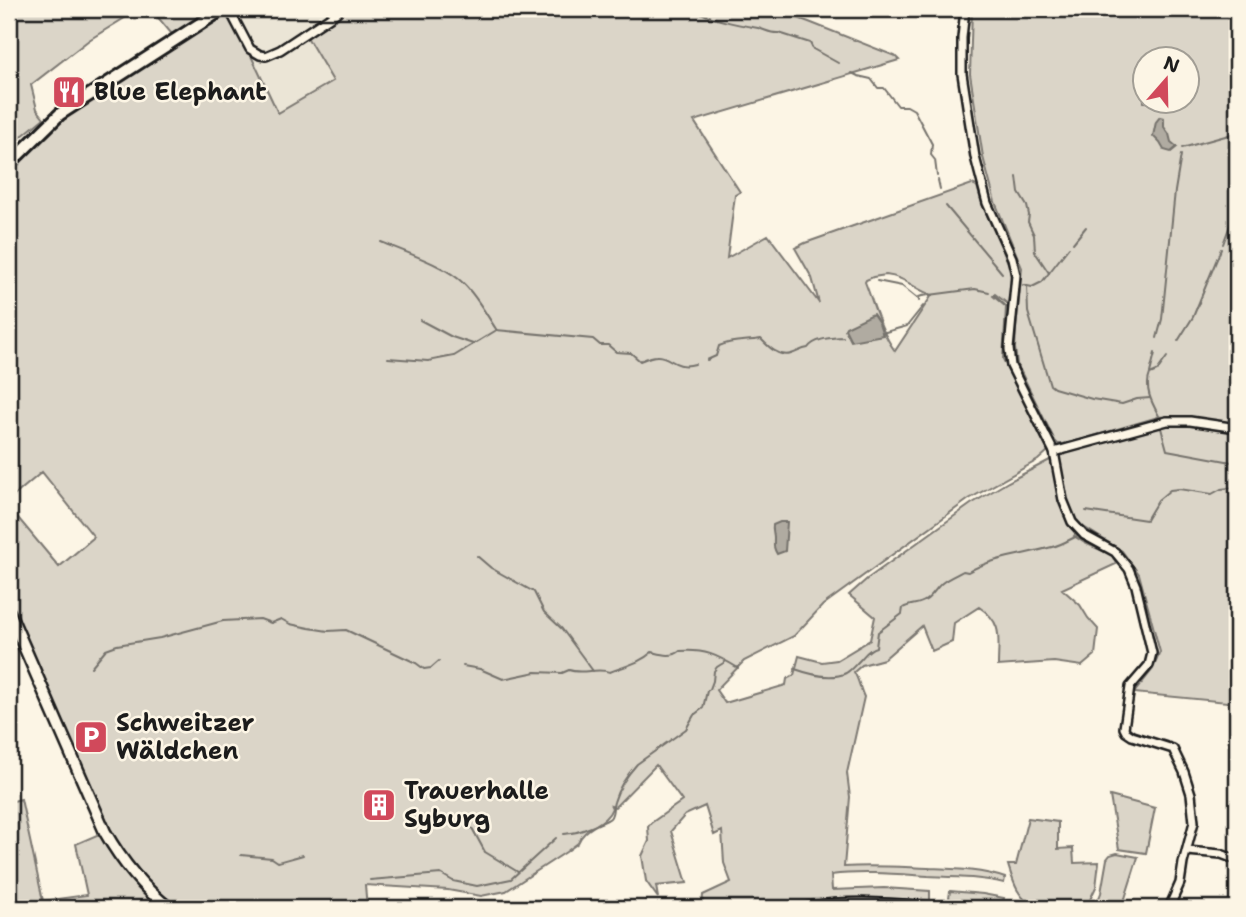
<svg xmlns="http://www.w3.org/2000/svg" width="1246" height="917" font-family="'Shantell Sans',sans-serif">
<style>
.built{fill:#ebe5d6}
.green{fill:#dbd5c8;stroke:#7c7872;stroke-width:2;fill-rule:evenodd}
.water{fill:#b0aba1;stroke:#75726c;stroke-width:2}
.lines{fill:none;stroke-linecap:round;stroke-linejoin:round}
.stream{stroke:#75726c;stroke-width:2}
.street-casing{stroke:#1c1c1c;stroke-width:12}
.secondary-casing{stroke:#1c1c1c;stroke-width:15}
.primary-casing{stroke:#1c1c1c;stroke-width:16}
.street{stroke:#fcf5e5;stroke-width:7}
.secondary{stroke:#fcf5e5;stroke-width:10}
.primary{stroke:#fcf5e5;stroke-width:10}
.labels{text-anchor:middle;stroke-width:5;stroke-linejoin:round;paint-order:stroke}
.poi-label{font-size:24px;font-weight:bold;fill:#1c1c1c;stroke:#fcf5e5;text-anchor:start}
</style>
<rect width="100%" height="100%" fill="#fcf5e5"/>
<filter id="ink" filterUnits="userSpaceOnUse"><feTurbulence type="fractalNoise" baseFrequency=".0143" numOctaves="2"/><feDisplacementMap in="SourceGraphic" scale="14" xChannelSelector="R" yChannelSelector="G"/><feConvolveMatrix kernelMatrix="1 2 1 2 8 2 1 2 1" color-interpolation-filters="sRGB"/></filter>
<g filter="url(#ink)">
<!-- built -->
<path class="built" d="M229,9H342L333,81L278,114L237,23Z"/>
<!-- green -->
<g class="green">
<path d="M9,9H148L136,11L89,40L31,85L37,109L44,118L10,146L9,144Z"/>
<path d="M151,9H229L278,113L333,81L307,37L342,9H773L809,22L895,56L899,60L694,121L740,192L735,195L727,258L768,235L819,303L812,278L795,248L805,243L972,184L977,186L982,204L1010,267L1011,283L1008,304L995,294L993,296L1006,307L1003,359L1048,451L1038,460L969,499L823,605L794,636L744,661L716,690L725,703L786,685L787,679L794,675L799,656L822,662L837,660L870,640L875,617L849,595L867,579L971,504L1008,482L1065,452L1157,425L1177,422L1237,430V703L1134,693L1153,669L1160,652L1139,574L1122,551L1082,526L1074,536L1085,543L1112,555L1116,564L1062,589L1080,605L1088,618L1098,629L1095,655L1082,666L1054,662L998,666C998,639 1004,623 979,607L954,623L952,642L932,651L922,626L884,659L862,665L854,672C859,680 860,689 864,697L847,773L850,797L844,867C872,865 900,867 928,868C953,869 980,869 1005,878L1004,883C979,877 954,877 928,876C896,874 863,871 831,875L832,890L884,888L930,891V901L873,898L825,899L773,908H702L703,895L731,882L724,863L722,831L714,835L705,806L685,815L671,831L687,883L656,886L658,898L646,881L642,856L649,841L648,827L651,823L682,801L656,765L615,807L611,806L612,808C606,825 584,826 578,843L566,852L506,891L481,896L448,890L365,885L367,908H361L351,903L347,908H9V802L21,799L43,901L87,895L76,844L104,832L9,612V507L59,567L94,537L42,472L9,500V164L60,114L176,39ZM886,275C905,277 914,289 932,295L895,351C881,332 874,305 865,282L866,280L873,277Z"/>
<path d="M972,9H1237V425L1185,417L1171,416L1158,417L1080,440L1063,444H1058L1055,441L1017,364L1015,348L1016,329L1022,268L995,202L983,157L970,74ZM1144,60H1186V102H1144Z"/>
<path d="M1110,796L1155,808L1146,853L1119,849Z"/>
<path d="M1028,818L1058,822V849L1073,848L1074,863L1099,862L1096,887L1086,908H1035C1017,896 1014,884 1008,865H1016Z"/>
<path d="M1117,853L1138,857L1122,908H1095L1101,893L1107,859L1110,855Z"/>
<path d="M950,891L983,894L1004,898L1002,905H984L949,899Z"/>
</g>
<!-- water -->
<g class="water">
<path d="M1160,117L1164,118V127L1169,134L1171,142L1177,147L1171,152L1164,150L1160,143L1153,136L1156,122Z"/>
<path d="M873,314L879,323L883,335L851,341L845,329L846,327Z"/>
<path d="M780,522H787L785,551L777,554C773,547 774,546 774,538C774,533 772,529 773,525Z"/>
</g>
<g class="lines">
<!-- stream -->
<g class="stream">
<path d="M693,9C713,20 735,24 758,28C766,30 771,34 779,33L810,43L813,49L838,63"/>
<path d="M852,73L858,76L871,79L878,88H884L898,106H907L914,110L932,144L931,155L935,160L937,176"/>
<path d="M1182,148L1229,135"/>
<path d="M1017,177L1019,193L1027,206L1029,215L1028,222L1034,235L1035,252L1049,273"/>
<path d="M938,180L940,189"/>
<path d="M946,206L1002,273"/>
<path d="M381,242C405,252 447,266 464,284C477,297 486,314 496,329"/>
<path d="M1073,243L1086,227"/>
<path d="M1223,244L1235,212"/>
<path d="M877,281L902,286L917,298"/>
<path d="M1023,285L1032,287L1042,282L1069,247"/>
<path d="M1027,286L1028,312L1050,385L1054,388L1092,399L1122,404L1137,399L1150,398"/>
<path d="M994,295L1008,308"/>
<path d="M919,301V297L922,296L975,289L989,292"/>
<path d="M420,320L452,337L473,344"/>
<path d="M496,330L593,339L600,345H608L616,352L631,353L640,361C645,359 651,356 657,356C670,355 674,370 695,364"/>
<path d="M882,333L907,326L923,306"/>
<path d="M1157,338L1162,319L1175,191L1181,155"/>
<path d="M1178,341L1193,317L1221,249"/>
<path d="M388,358L428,361L454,356L495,331"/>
<path d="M707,360L716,356L719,346C734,339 745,342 761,339C768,346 779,358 791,354C798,352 801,349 808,348C815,338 831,338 843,337"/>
<path d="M1150,373L1155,353"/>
<path d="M1159,416C1152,403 1144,389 1150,374L1157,371L1167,357"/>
<path d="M1161,428L1167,450L1237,463"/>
<path d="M1086,511L1146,520L1158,500L1170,490L1179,489L1212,494L1221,489L1237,487"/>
<path d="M477,556L491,568L534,592L544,612L562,629L593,671"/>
<path d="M463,666L480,669L503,679L536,672L562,673L569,670C582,675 597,667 610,672C625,666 640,663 652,652C661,654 672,658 680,651C704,649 717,655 738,668"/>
<path d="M91,667L106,649L117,645L160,638L223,621L260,619L271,623L281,619L290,624L309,628L328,631L346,630L416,663L424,669L431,668L439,661"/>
<path d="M795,669C809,674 832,680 846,673C851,670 855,665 859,661C865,655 868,649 876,647L878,632L902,614L903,608C910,604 919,605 926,600C932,596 936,588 942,583C948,578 956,575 963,571L968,572C993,557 1024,555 1052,547C1061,545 1069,540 1077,536L1062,511"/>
<path d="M472,828L485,852L518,872"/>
<path d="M564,834C569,833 575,833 580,831C584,830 609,820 610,818C614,813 612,808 614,802C618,788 628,774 637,764L686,729L694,715L703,708L707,691L710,689L713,681L714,671L717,667L725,662"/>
<path d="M241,855L272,858L278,862L303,855"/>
<path d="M370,880L441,874L453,881L477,886L511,879L556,838"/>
</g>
<!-- street casing -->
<g class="street-casing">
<g id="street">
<path d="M229,9L250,49L260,55L266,56L280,50L336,13L340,9"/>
<path d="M965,9L962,38V74L975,157L987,203L1012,258L1016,275L1009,349L1011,366L1054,452L1063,500L1072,522L1084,535L1115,552L1129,569L1136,586L1152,653L1149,665L1130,687L1124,728L1126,732L1132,736L1173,749L1184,772L1191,794L1194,822L1183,863L1180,883L1169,908"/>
<path d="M1054,452L1167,421H1190L1237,428"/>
<path d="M1187,851L1221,854L1237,860"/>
</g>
</g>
<!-- secondary casing -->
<g class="secondary-casing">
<g id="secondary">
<path d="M9,612L105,832C122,862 142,887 169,908"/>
<path d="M808,908C850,901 891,904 934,908"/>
</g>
</g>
<!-- primary casing -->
<g class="primary-casing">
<path id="primary" d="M9,164L60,114L223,9"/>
</g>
<!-- street -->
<use href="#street" class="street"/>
<!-- secondary -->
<use href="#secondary" class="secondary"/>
<!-- primary -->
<use href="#primary" class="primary"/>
</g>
</g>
<!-- icons -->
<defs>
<g id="restaurant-square" transform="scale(1.75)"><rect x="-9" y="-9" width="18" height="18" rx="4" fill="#d1495b" stroke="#fcf5e5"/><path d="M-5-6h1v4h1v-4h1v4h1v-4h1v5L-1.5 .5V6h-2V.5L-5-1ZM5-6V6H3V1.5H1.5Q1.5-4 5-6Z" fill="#fff"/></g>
<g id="parking-square" transform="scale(1.75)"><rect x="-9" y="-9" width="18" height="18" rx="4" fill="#d1495b" stroke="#fcf5e5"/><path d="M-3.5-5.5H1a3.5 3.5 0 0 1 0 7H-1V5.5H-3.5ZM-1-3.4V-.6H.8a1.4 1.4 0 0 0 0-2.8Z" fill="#fff"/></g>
<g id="building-square" transform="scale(1.75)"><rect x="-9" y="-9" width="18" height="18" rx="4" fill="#d1495b" stroke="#fcf5e5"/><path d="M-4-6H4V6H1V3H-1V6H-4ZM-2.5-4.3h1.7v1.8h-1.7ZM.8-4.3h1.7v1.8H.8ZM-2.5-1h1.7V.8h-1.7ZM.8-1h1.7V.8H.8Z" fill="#fff"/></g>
</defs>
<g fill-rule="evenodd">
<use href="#restaurant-square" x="69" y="92"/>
<use href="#parking-square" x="91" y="737"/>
<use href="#building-square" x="379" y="805"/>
</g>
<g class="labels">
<!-- poi labels -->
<g class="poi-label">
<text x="94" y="100">Blue Elephant</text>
<text x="116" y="731">Schweitzer<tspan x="116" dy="28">Wäldchen</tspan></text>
<text x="404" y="799">Trauerhalle<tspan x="404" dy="28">Syburg</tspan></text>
</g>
</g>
<!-- margin -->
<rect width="1246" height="917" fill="none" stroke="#fcf5e5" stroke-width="35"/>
<rect x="18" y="18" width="1211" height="882" fill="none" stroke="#1c1c1c" stroke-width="2.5" filter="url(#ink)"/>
<!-- north arrow -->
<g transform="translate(1166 80) rotate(20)"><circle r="33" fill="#fcf5e5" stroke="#a29e95" stroke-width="2"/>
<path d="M0-5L12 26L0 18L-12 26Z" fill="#d1495b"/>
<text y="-10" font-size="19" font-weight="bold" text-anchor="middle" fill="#1c1c1c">N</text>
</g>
</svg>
